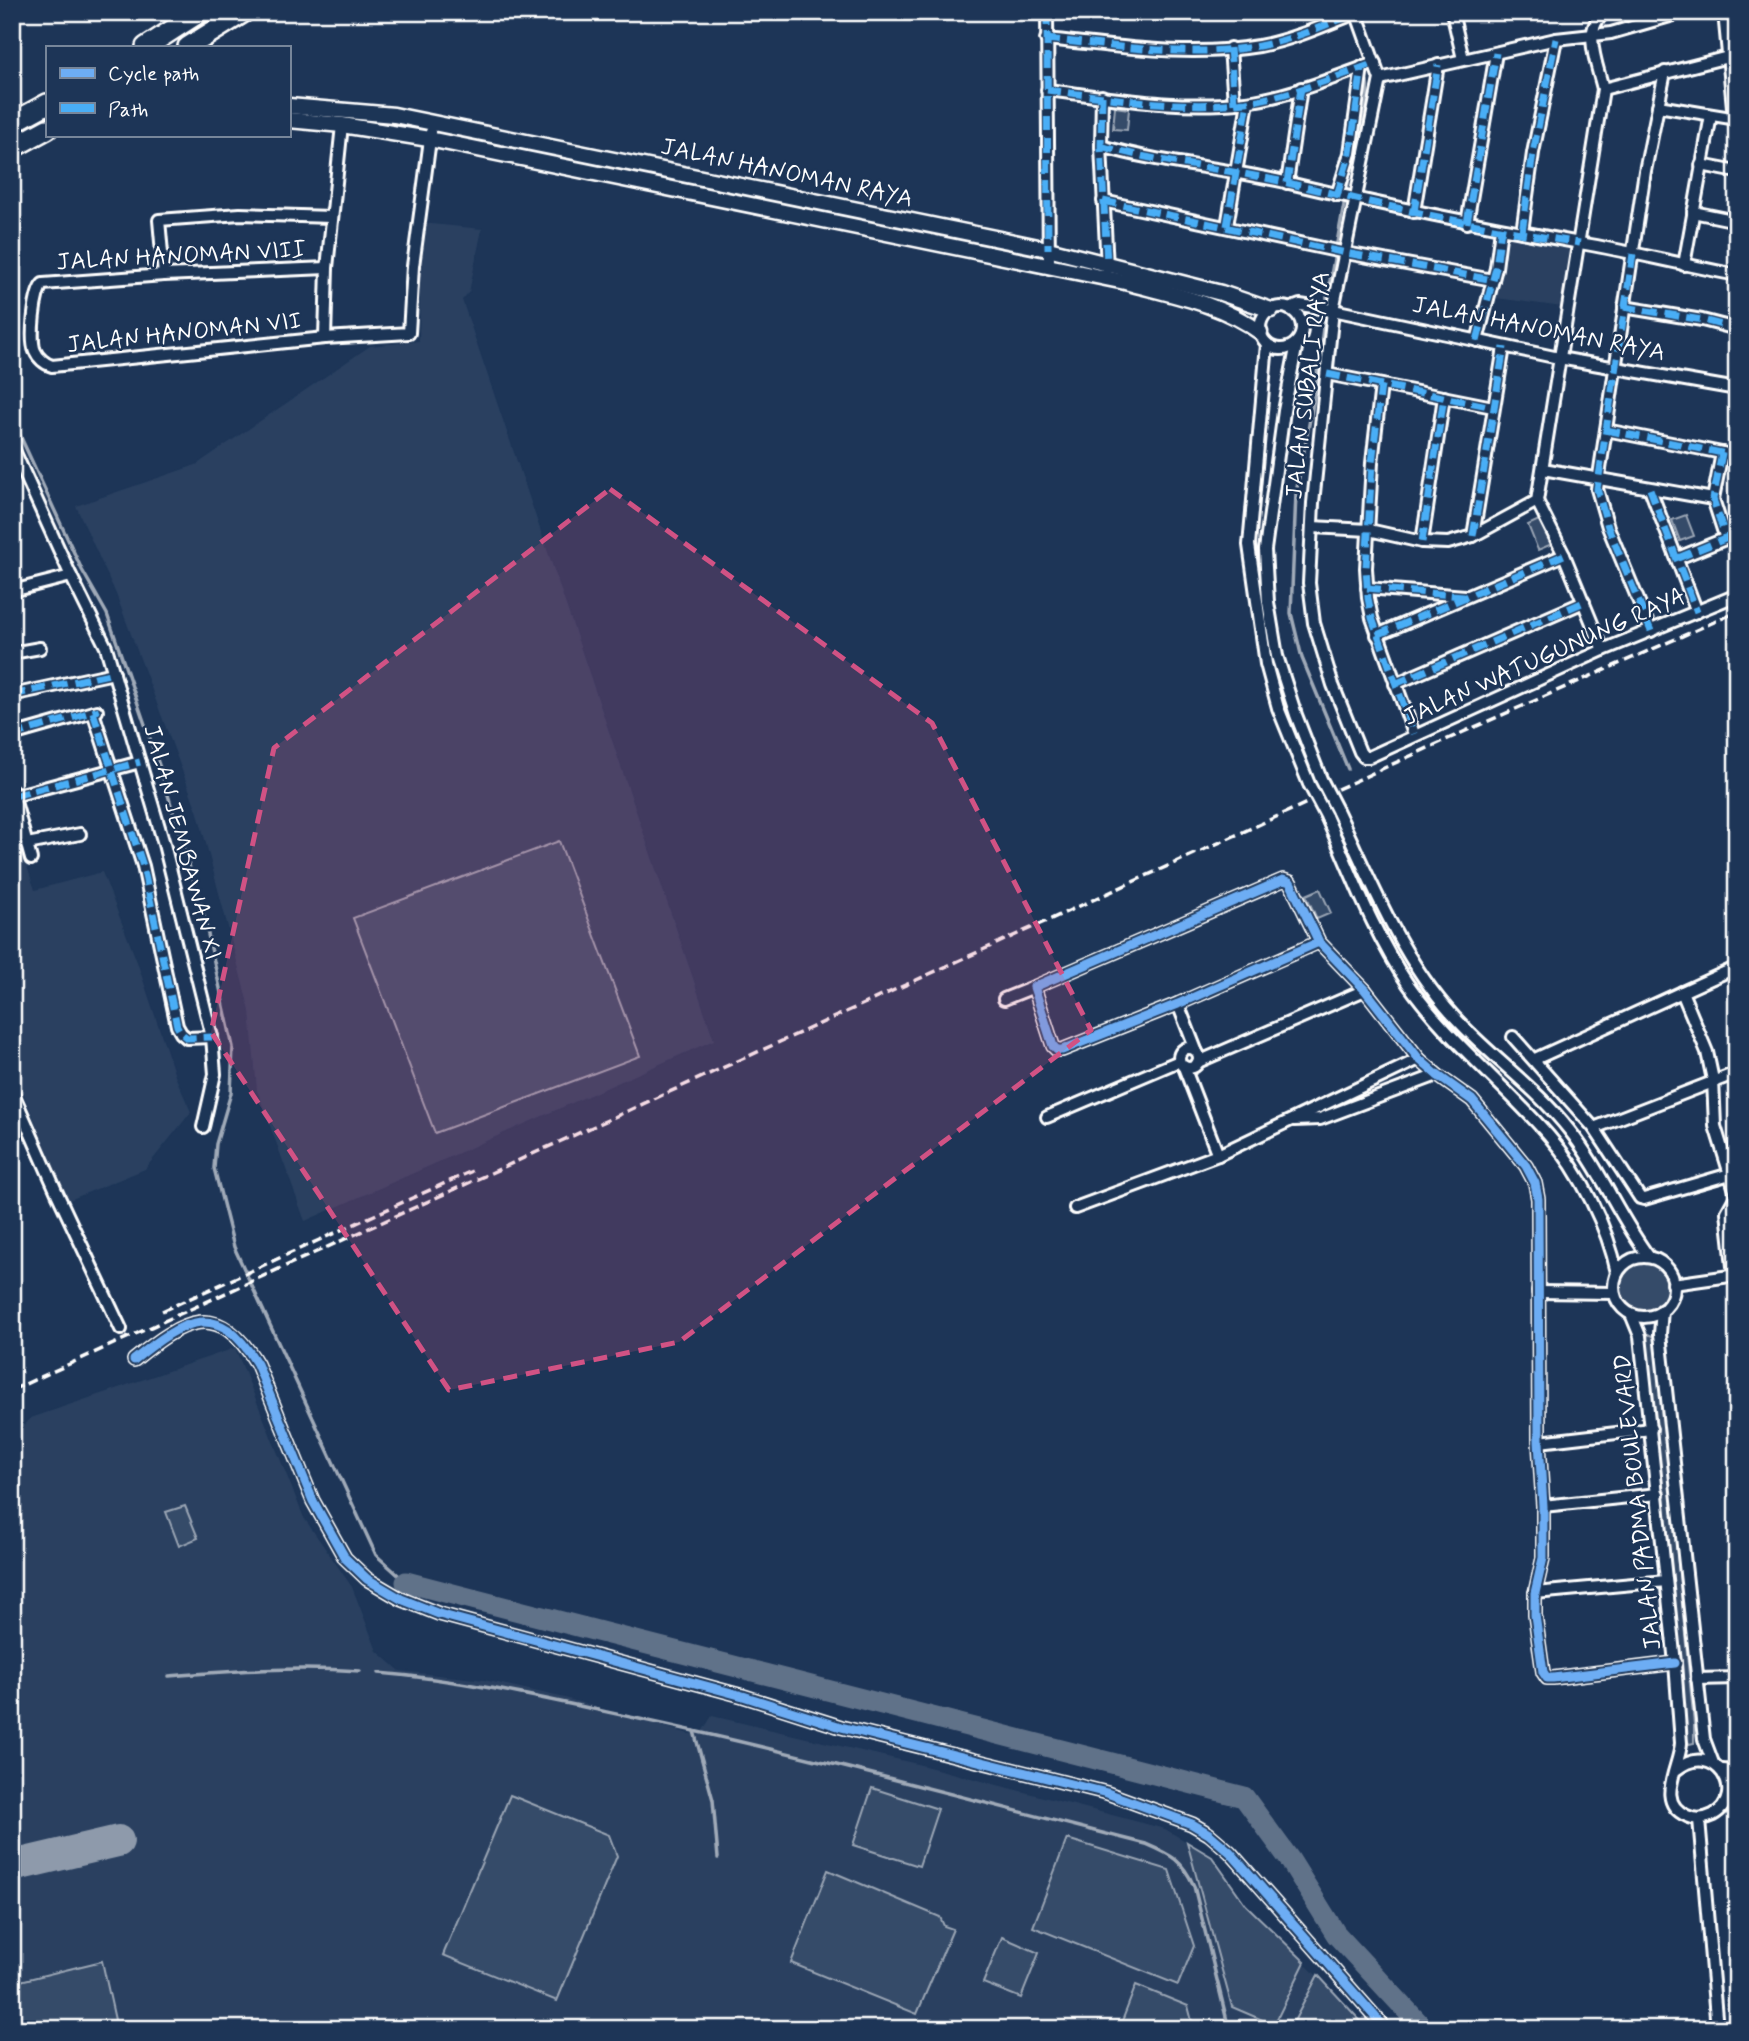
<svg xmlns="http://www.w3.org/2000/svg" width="1749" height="2041" font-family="Mynerve,sans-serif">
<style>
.built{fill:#2a4161}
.green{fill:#364b69;stroke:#9aa5b4;stroke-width:2}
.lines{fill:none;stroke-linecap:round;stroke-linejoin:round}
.stream{stroke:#a0aab8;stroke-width:3.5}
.river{stroke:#617289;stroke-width:21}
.taxiway{stroke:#8e9aab;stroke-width:32}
.minor-casing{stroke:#fff;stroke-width:16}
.tertiary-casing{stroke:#fff;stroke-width:19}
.trunk-casing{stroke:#fff;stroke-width:24}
.minor{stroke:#1d3557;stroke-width:10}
.tertiary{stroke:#1d3557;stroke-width:14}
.trunk{stroke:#1d3557;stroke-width:19}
.rail{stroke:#fff;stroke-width:3.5;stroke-dasharray:10 5;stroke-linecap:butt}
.minor-bridge-casing{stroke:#fff;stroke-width:16;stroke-linecap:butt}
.minor-bridge{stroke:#1d3557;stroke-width:10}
.quiet{stroke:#49aef6;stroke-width:7;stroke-dasharray:14 7;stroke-linecap:butt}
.cycleway-casing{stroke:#1d3557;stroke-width:13}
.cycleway{stroke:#6dadf4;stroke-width:9}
.marked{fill:#d15284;fill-opacity:0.2;stroke:#d15284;stroke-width:5;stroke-dasharray:14 9;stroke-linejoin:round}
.labels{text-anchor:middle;stroke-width:5;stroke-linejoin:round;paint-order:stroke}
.street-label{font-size:24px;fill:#fff;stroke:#1d3557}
</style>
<rect width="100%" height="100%" fill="#1d3557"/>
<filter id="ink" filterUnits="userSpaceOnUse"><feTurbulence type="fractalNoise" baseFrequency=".0143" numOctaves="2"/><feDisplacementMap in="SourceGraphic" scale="14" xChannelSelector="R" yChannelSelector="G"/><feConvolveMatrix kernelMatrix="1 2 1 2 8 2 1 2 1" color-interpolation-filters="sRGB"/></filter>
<g filter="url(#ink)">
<!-- built -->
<g class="built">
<path d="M421,223L482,229L469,292L462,300L714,1040L305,1221L257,1090L250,1011L198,813L116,594L76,506L196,465L370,346L419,341Z"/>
<path d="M1505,233L1574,246L1563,307L1489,297Z"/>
<path d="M12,823L35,890L102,872L137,962L175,1076L191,1112L145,1169L67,1201L12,1065Z"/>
<path d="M235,1348L304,1518L352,1587L377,1651L400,1671L484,1680L565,1698L689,1734L702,1732L712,1716L917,1764L1165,1829L1212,1857L1246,1905L1370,2029H12V1439L31,1418Z"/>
</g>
<!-- green -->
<g class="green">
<path d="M829,12H928L882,19Z"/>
<path d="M1115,107L1129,109L1127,130L1113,129Z"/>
<path d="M1686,515L1694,536L1680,541L1672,520Z"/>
<path d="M1541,519L1552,544L1538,550L1528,525Z"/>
<path d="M559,841L640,1056L435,1133L353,918Z"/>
<path d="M1320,889L1331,913L1317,919L1306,895Z"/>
<circle cx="1644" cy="1287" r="24"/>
<path d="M1648,1334L1654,1337L1656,1343L1694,1725V1743L1689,1744L1686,1737L1646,1343Z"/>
<path d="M185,1506L198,1538L179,1546L166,1512Z"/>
<path d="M872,1788L938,1809L919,1866L853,1845Z"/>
<path d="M510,1795L609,1835L617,1856L557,2001L443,1955Z"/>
<path d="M1067,1839L1169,1870L1194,1946L1178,1985L1033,1927Z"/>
<path d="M1187,1842L1212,1857L1246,1905L1305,1962L1274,2025L1232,2007Z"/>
<path d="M828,1870L940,1917L944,1926L953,1929L917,2014L791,1963Z"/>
<path d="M1002,1937L1039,1953L1021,1998L983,1983Z"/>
<path d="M102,1961L117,2029H12V1983Z"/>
<path d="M1318,1975L1368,2029H1290Z"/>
<path d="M1136,1985L1188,2006L1194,2029H1119Z"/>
</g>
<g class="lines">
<!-- stream -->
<g class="stream">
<path d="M1355,150L1368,98L1367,81"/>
<path d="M12,418L82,570L107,614L160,768L203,912L233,1047L231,1093L216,1144L214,1168L234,1247L376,1555L406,1582"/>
<path d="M1348,769L1302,658L1291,613L1296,493L1314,398L1327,297L1352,161"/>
<path d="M379,1673C466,1680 551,1700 635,1718C807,1755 976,1801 1146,1844C1172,1855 1182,1860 1194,1886L1229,2029"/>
<path d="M169,1676C232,1671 296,1666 360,1671"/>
<path d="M694,1731L713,1800L718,1858"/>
</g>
<!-- river -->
<path class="river" d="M406,1582L1244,1797L1290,1860L1336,1934L1424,2029"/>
<!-- taxiway -->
<path class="taxiway" d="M12,1866L118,1841"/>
<!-- minor casing -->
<g class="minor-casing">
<g id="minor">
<path d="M1047,12L1049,267"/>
<path d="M1356,12L1380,79L1333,310L1313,503L1309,583L1314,623L1333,685L1360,752L1364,757H1369L1603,650L1737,595"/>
<path d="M1452,12L1463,59"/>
<path d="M1724,12L1734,118"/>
<path d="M1046,39C1117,46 1188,58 1259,46C1292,40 1325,25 1356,13"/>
<path d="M1230,48L1234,103"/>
<path d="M1380,79L1556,39L1611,33L1684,12"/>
<path d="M1603,89L1728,57"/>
<path d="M1047,90C1114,98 1179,110 1246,102C1290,96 1333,78 1375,63"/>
<path d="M1102,96L1101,146L1107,268"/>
<path d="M1658,106L1737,119"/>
<path d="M1101,146C1162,164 1227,168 1289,183C1385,206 1482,225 1580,243C1633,252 1684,265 1737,275"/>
<path d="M1701,165L1737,172"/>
<path d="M1287,183L1301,88"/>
<path d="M1337,195L1350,153L1362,67"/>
<path d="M1103,201L1346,253L1493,280"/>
<path d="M1414,212L1438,65"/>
<path d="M1693,212L1737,221"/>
<path d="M1467,223L1496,53"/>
<path d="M1227,226L1248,102"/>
<path d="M1522,232L1533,153L1556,39"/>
<path d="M1684,265L1711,115"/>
<path d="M327,268L164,275L43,284C34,292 30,340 35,351C38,358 45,364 52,366L325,338L409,333L413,266L431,132"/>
<path d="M164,275L159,220L240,214L331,217"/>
<circle cx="1281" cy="328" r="21"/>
<path d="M1624,307L1702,320L1737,329"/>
<path d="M1289,309L1300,305L1333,310L1559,358L1737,389"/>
<path d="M325,338L327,268L342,125"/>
<path d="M1477,341L1496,268L1501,229"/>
<path d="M1297,343L1284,411L1265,550L1268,602L1277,656L1296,715L1321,779"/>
<path d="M1267,344L1249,545L1266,664L1278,708L1309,784"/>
<path d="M1327,374L1493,407"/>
<path d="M1381,385L1372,463L1366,568L1368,598L1372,618L1414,734"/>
<path d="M1606,430L1737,456"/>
<path d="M12,446L71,576L106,647L164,844L212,1037L215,1074L203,1127"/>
<path d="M1722,453L1713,499L1726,539"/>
<path d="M1543,469L1713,499"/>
<path d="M1650,489L1697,612"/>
<path d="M1537,501L1564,555L1603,650"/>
<path d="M1312,527L1369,530L1422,542L1448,543L1473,536L1537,501L1603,89C1598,66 1580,28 1606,12"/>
<path d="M1473,536L1504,347"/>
<path d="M1422,542L1444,397"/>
<path d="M1678,558L1737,534"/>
<path d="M1367,588L1465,596"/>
<path d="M12,591L71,576"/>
<path d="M1651,631L1608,527L1597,489L1645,171L1665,72"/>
<path d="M1377,635L1564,555"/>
<path d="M12,653L40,648"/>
<path d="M1395,684L1584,602"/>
<path d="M12,695L114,673"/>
<path d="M93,712L143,866L177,1026L181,1033L187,1038L212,1037"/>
<path d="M12,735L97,711"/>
<path d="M12,791L31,859"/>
<path d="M14,796L140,762"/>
<path d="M1337,810C1373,885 1404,967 1463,1026C1498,1062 1539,1091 1570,1131C1601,1170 1619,1217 1649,1257"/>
<path d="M1326,816C1351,872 1373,933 1408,984C1448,1041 1503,1083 1549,1136C1580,1171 1608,1228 1617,1273"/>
<path d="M27,844L80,834"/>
<path d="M1319,942L1178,1004L1062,1050H1057L1053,1046L1034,987L1283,880L1290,882L1319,942L1365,990L1419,1059L1437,1075L1472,1100L1526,1166L1535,1183L1538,1199L1539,1442L1543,1506V1558L1535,1593V1615L1543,1672L1547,1678H1553L1675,1663"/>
<path d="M1682,992L1707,1052L1713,1080L1715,1126L1737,1197"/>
<path d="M1004,999L1034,987"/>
<path d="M1178,1004L1196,1050"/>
<path d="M1513,1037L1594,1128L1640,1198L1644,1199L1737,1172"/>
<circle cx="1189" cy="1058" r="10"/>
<path d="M1535,1059L1737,967"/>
<path d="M1198,1062L1365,990"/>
<path d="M1184,1067L1218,1155"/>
<path d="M12,1091L57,1193L121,1329"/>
<path d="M1047,1117L1179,1061"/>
<path d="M1294,1120L1320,1119L1437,1075"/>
<path d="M1594,1128L1736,1073"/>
<path d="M1075,1208L1218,1155L1419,1059"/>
<circle cx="1644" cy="1287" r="30"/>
<path d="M1734,1275L1727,1212L1736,1196"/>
<path d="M1673,1284L1737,1275"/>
<path d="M1538,1292L1614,1293"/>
<path d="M1662,1310L1660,1334L1704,1739L1713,1763"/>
<path d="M1631,1314L1640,1336L1675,1663L1681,1743C1680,1767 1654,1802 1687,1816C1695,1820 1705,1819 1713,1815C1749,1795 1715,1738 1676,1770"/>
<path d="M134,1360C183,1320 218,1298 257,1364L313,1501L345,1558L367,1579L401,1599L439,1614L743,1696L841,1727L1107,1793L1192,1824L1209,1834L1230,1852L1386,2029"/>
<path d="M1539,1442L1651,1429"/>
<path d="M1543,1506L1658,1494"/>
<path d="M1535,1593L1666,1581"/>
<path d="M1697,1679L1737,1678"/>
<path d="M1722,1770L1737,1771"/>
<path d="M1699,1819L1717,2029"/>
</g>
</g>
<!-- tertiary casing -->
<g class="tertiary-casing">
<g id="tertiary">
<path d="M289,106L394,115L1048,249L1221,293L1271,310"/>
<path d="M289,120L342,125L429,139L1125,282C1172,295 1220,303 1260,332"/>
</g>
</g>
<!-- trunk casing -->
<g class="trunk-casing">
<g id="trunk">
<path d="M146,47L200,12"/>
<path d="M188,47L244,12"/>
<path d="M12,123L47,104"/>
<path d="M12,148L47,129"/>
</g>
</g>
<!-- minor -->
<use href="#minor" class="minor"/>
<!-- tertiary -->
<use href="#tertiary" class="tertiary"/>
<!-- trunk -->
<use href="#trunk" class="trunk"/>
<!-- rail -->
<g class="rail">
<path d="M162,1311L472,1171"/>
<path d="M12,1390L1470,729L1737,612"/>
</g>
<!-- minor-bridge casing -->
<g class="minor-bridge-casing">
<g id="minor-bridge">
<path d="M1321,779L1337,810"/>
<path d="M1309,784L1326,816"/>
</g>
</g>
<!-- minor-bridge -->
<use href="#minor-bridge" class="minor-bridge"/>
<!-- quiet -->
<g class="quiet">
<path d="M1047,12L1048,249"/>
<path d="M1046,39C1117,46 1188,58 1259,46C1292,40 1325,25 1356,13"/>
<path d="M1230,48L1234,103"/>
<path d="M1047,90C1114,98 1179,110 1246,102C1290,96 1333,78 1375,63"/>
<path d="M1102,96L1101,146L1107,263"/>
<path d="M1101,146C1162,164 1226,168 1288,183C1385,206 1482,228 1580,243"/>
<path d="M1287,183L1301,88"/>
<path d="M1337,195L1350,153L1362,67"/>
<path d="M1103,201L1346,253L1493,280"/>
<path d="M1414,212L1438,65"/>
<path d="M1467,223L1496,53"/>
<path d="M1227,226L1248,102"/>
<path d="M1522,232L1533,153L1556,39"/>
<path d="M1633,254L1597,489L1608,527L1651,631"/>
<path d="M1624,307L1702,320L1737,329"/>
<path d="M1477,341L1496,268L1501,229"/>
<path d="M1327,374L1493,407"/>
<path d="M1381,385L1372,463L1366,568L1368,598L1372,618L1414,734"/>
<path d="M1606,430L1737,456"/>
<path d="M1722,453L1713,499L1726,539"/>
<path d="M1650,489L1697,612"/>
<path d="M1473,536L1504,347"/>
<path d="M1422,542L1444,397"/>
<path d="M1678,558L1737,534"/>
<path d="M1367,588L1464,596"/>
<path d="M1377,635L1564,555"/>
<path d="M1395,684L1584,602"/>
<path d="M12,695L114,673"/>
<path d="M93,712L143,866L177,1026L181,1033L187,1038L212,1037"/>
<path d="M12,735L99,710"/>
<path d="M14,796L140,762"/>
</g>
<!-- cycleway casing -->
<g class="cycleway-casing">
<g id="cycleway">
<path d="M1319,942L1178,1004L1062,1050H1057L1053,1046L1034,987L1283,880L1290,882L1319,942L1365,990L1419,1059L1437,1075L1472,1100L1526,1166L1535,1183L1538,1199L1539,1442L1543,1506V1558L1535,1593V1615L1543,1672L1547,1678H1553L1675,1663"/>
<path d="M134,1360C183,1320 218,1298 257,1364L313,1501L345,1558L367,1579L401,1599L439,1614L743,1696L841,1727L1107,1793L1192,1824L1209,1834L1230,1852L1386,2029"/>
</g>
</g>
<!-- cycleway -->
<use href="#cycleway" class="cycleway"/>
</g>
</g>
<!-- marked area -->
<path class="marked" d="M610,489L932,723L1091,1030L679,1342L449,1390L211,1032L274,748Z"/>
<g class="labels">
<!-- street labels -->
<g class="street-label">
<text transform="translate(787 172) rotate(12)" y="8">JALAN HANOMAN RAYA</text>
<text transform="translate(181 255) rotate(-3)" y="8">JALAN HANOMAN VIII</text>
<text transform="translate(1539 328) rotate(11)" y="8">JALAN HANOMAN RAYA</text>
<text transform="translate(184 332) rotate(-6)" y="8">JALAN HANOMAN VII</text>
<text transform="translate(1307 385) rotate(-83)" y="8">JALAN SUBALI RAYA</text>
<text transform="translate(1544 656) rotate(-24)" y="8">JALAN WATUGUNUNG RAYA</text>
<text transform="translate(183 842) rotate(75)" y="8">JALAN JEMBAWAN XI</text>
<text transform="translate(1637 1502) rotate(-96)" y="8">JALAN PADMA BOULEVARD</text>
</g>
</g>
<!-- margin -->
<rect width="1749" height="2041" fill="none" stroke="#1d3557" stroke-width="42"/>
<rect x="21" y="21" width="1707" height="1999" fill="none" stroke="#fff" stroke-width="2.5" filter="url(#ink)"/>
<!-- legend -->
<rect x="46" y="46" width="245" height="91" fill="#1d3557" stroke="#77869a" stroke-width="2"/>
<rect x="60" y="68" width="35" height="10" fill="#6dadf4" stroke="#77869a" stroke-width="2"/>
<text x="108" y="80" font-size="21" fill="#ffffff">Cycle path</text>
<rect x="60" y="103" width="35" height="10" fill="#49aef6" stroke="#77869a" stroke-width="2"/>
<text x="108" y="116" font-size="21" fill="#ffffff">Path</text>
</svg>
